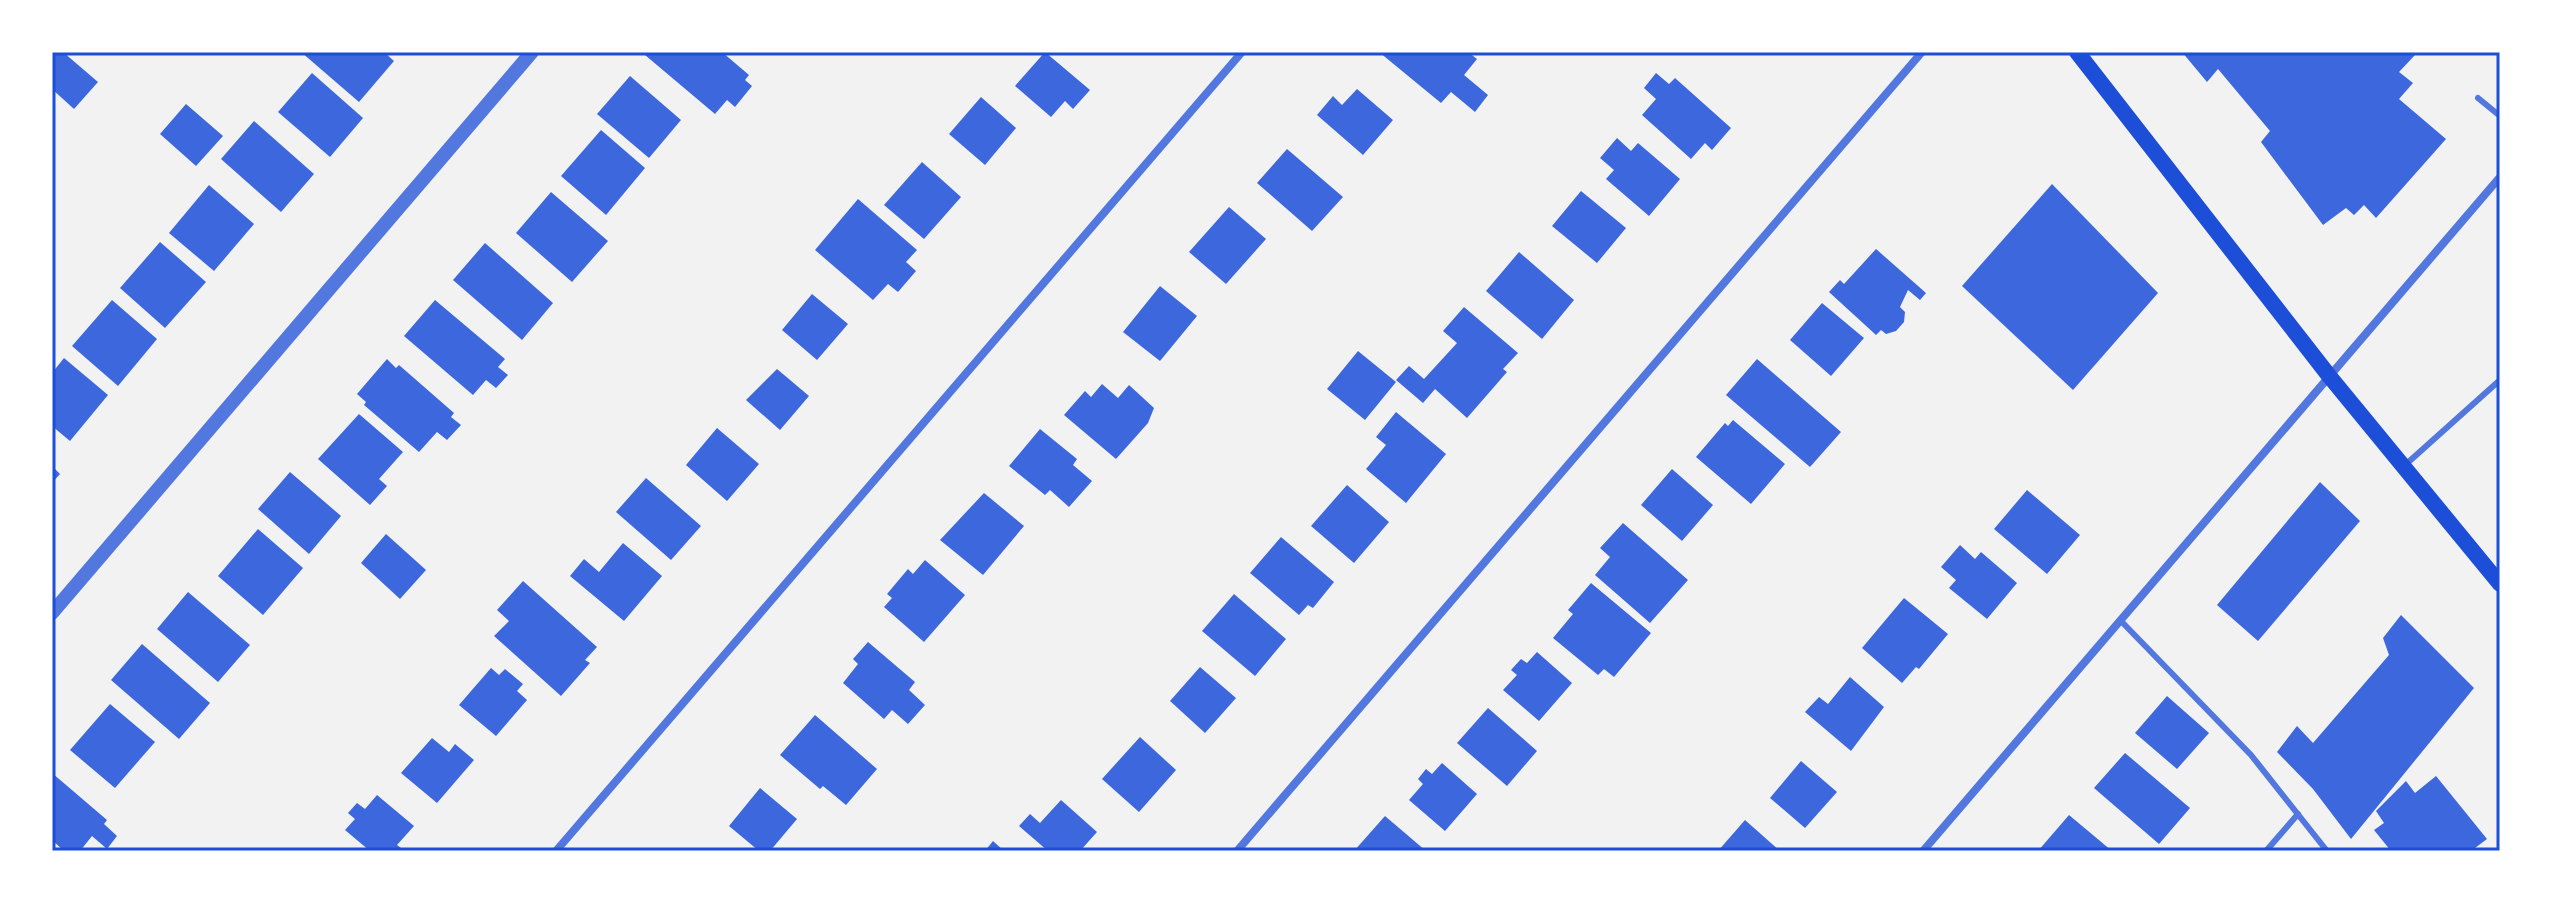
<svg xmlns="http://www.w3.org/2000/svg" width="2552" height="903" font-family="'Work Sans',sans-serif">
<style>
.building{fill:#3d67dc}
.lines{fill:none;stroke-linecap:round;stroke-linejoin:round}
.service{stroke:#5277de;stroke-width:6}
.minor{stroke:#5277de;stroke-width:8}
.tertiary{stroke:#5277de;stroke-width:14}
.secondary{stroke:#1d4ed8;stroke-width:16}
.neatline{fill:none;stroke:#1d4ed8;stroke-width:3}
</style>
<rect width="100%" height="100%" fill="#f2f2f2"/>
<!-- building -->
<g class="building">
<path d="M52,52H63L98,82L74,109L52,89Z"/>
<path d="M301,52H384L394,61L359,102Z"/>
<path d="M648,52H722L749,75L745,80L752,86L735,107L727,100L715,114L645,55Z"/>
<path d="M1045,52L1090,90L1073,109L1065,101L1051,117L1015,86Z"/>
<path d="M1379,52H1468L1477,59L1464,75L1488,95L1475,112L1451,92L1441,103Z"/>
<path d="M2182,52H2412L2415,55L2399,72L2413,83L2399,99L2446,139L2376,218L2364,205L2354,215L2346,208L2323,225L2261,142L2270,131L2218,69L2207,82Z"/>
<path d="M312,73L363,118L330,157L278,112Z"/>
<path d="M1656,73L1669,84L1675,78L1731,128L1712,150L1705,143L1691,159L1642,115L1656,99L1644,88Z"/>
<path d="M630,76L681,120L649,158L597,114Z"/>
<path d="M1357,89L1393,120L1363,155L1317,115L1333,96L1342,105Z"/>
<path d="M981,97L1016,128L985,165L949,134Z"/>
<path d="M186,104L223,136L196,166L160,134Z"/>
<path d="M254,121L314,174L281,212L221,159Z"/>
<path d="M601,130L645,168L606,215L561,176Z"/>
<path d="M1617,138L1631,151L1638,143L1680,179L1649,216L1606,179L1614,170L1600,158Z"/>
<path d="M1287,149L1343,197L1312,231L1257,183Z"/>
<path d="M922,162L961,197L924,239L884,205Z"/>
<path d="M2052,184L2158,293L2073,390L1962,286Z"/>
<path d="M209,185L254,224L214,271L169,233Z"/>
<path d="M1581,191L1626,228L1597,263L1552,226Z"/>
<path d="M551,192L608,241L572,282L516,233Z"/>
<path d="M858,199L917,250L906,262L916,271L898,292L888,284L873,300L815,250Z"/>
<path d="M1229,207L1266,239L1226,284L1189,252Z"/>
<path d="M160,242L206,282L165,328L120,288Z"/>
<path d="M485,243L553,303L522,340L453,280Z"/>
<path d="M1876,249L1926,293L1920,300L1908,290L1900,307L1905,312L1904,322L1896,331L1886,334L1881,330L1876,335L1829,292L1840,280L1844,284Z"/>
<path d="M1519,252L1574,300L1542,339L1486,291Z"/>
<path d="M1160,286L1197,316L1160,361L1123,332Z"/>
<path d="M812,294L848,324L817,360L782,330Z"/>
<path d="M112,300L157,339L118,386L72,346Z"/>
<path d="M435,300L505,359L498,367L508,375L496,388L486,380L473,395L404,336Z"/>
<path d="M1822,303L1864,338L1831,376L1790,340Z"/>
<path d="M1464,307L1518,353L1503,369L1507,372L1467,418L1435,389L1423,403L1396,380L1409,366L1424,379L1457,343L1443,331Z"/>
<path d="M1358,351L1396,382L1365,420L1327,389Z"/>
<path d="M64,358L108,395L70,441L52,426V373Z"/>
<path d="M387,359L396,368L399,365L454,413L451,417L461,425L447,440L437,432L419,452L364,405L366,402L357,394Z"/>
<path d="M1757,359L1841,432L1810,467L1726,395Z"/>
<path d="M777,369L809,396L780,430L746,400Z"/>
<path d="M1102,384L1118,398L1129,385L1154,408L1148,423L1116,459L1064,415L1085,391L1091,397Z"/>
<path d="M1396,412L1446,454L1406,503L1366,469L1386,445L1376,437Z"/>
<path d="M359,414L403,452L379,479L387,486L370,505L318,459Z"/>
<path d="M1733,420L1785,464L1751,504L1696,457L1725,423L1728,426Z"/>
<path d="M717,428L759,464L727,501L686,465Z"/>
<path d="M1040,429L1077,459L1073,465L1092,481L1069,507L1050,490L1045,495L1009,466Z"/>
<path d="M52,466L60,474L52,483Z"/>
<path d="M1672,469L1713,505L1682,541L1641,505Z"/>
<path d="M290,472L341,516L309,554L258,509Z"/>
<path d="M646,478L701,526L671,560L616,512Z"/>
<path d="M2320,482L2360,521L2258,641L2217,605Z"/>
<path d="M1347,485L1389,522L1354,563L1311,526Z"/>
<path d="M2027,490L2080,535L2047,574L1994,529Z"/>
<path d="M984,493L1024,526L983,575L940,540Z"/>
<path d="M1623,523L1688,580L1650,623L1595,575L1610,557L1600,548Z"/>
<path d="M258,529L303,568L263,615L218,576Z"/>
<path d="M386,534L426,570L400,599L361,563Z"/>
<path d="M1281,537L1334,582L1313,608L1308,605L1299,615L1250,573Z"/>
<path d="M623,543L662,576L624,621L570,576L584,559L599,572Z"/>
<path d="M1960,545L1975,559L1981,552L2017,583L1987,619L1949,588L1956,580L1941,567Z"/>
<path d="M925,560L965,595L924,642L884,607L892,598L887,594L908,569L913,574Z"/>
<path d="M523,581L597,647L585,660L590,663L561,696L494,636L509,621L497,610Z"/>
<path d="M1591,583L1651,633L1614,677L1604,669L1598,675L1553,638L1573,614L1568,610Z"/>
<path d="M188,592L250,645L218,682L157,629Z"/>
<path d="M1234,594L1286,639L1255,676L1202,631Z"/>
<path d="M1904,598L1948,634L1919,669L1916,667L1902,683L1862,648Z"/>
<path d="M2401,615L2474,688L2351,839L2313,789L2277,752L2297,726L2313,743L2389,655L2383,638Z"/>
<path d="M868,642L915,682L909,690L925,705L908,724L892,710L884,719L843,683L858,664L853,659Z"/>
<path d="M142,644L210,703L179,739L111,680Z"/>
<path d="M1537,652L1572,683L1539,721L1503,690L1517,675L1511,670L1521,659L1527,663Z"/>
<path d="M1200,667L1236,698L1205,733L1170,701Z"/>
<path d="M491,668L499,675L505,669L523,684L517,691L527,700L496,736L459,705Z"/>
<path d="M1850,677L1884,707L1851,751L1805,712L1819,697L1828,704Z"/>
<path d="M2167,696L2209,733L2177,769L2135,733Z"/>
<path d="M110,704L155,742L115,788L70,750Z"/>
<path d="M1488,708L1537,751L1507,786L1457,743Z"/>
<path d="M815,715L877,769L846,805L823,786L820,789L780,755Z"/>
<path d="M1140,737L1176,770L1139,812L1102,779Z"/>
<path d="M432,738L449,752L455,744L474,760L437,803L401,773Z"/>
<path d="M2125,753L2190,808L2159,844L2094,788Z"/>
<path d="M1801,761L1837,792L1805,828L1770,798Z"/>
<path d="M1442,763L1477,794L1445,831L1409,800L1423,784L1418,779L1426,769L1432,774Z"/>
<path d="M52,773L107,820L104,824L117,836L107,849L92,836L80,851H64L52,840Z"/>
<path d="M2436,776L2487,839L2471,851H2391L2374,830L2384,823L2376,811L2406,781L2415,793Z"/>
<path d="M760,788L797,819L770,851H759L729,826Z"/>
<path d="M377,795L414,826L397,845L405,851H370L345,830L355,819L348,813L357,803L365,809Z"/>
<path d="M1061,800L1097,832L1080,851H1048L1019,826L1030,814L1040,823Z"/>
<path d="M2069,815L2112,851H2038Z"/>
<path d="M1385,816L1426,851H1354Z"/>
<path d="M1745,820L1780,851H1718Z"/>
<path d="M993,841L1004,851H985Z"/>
</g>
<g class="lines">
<!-- service -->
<g class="service">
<path d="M2478,98L2500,116"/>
<path d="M2404,466L2500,380"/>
<path d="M2121,621L2251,755L2327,851"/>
<path d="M2266,851L2298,814"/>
</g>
<!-- minor -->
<g class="minor">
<path d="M556,851L1242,52"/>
<path d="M1237,851L1922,52"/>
<path d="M1923,851L2500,177"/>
</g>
<!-- tertiary -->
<path class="tertiary" d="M52,613L532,52"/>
<!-- secondary -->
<path class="secondary" d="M2077,52L2330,377L2500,584"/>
</g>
<!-- border -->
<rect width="2552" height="903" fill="none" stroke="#ffffff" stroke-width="108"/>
<rect x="54" y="54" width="2444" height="795" class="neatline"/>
</svg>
